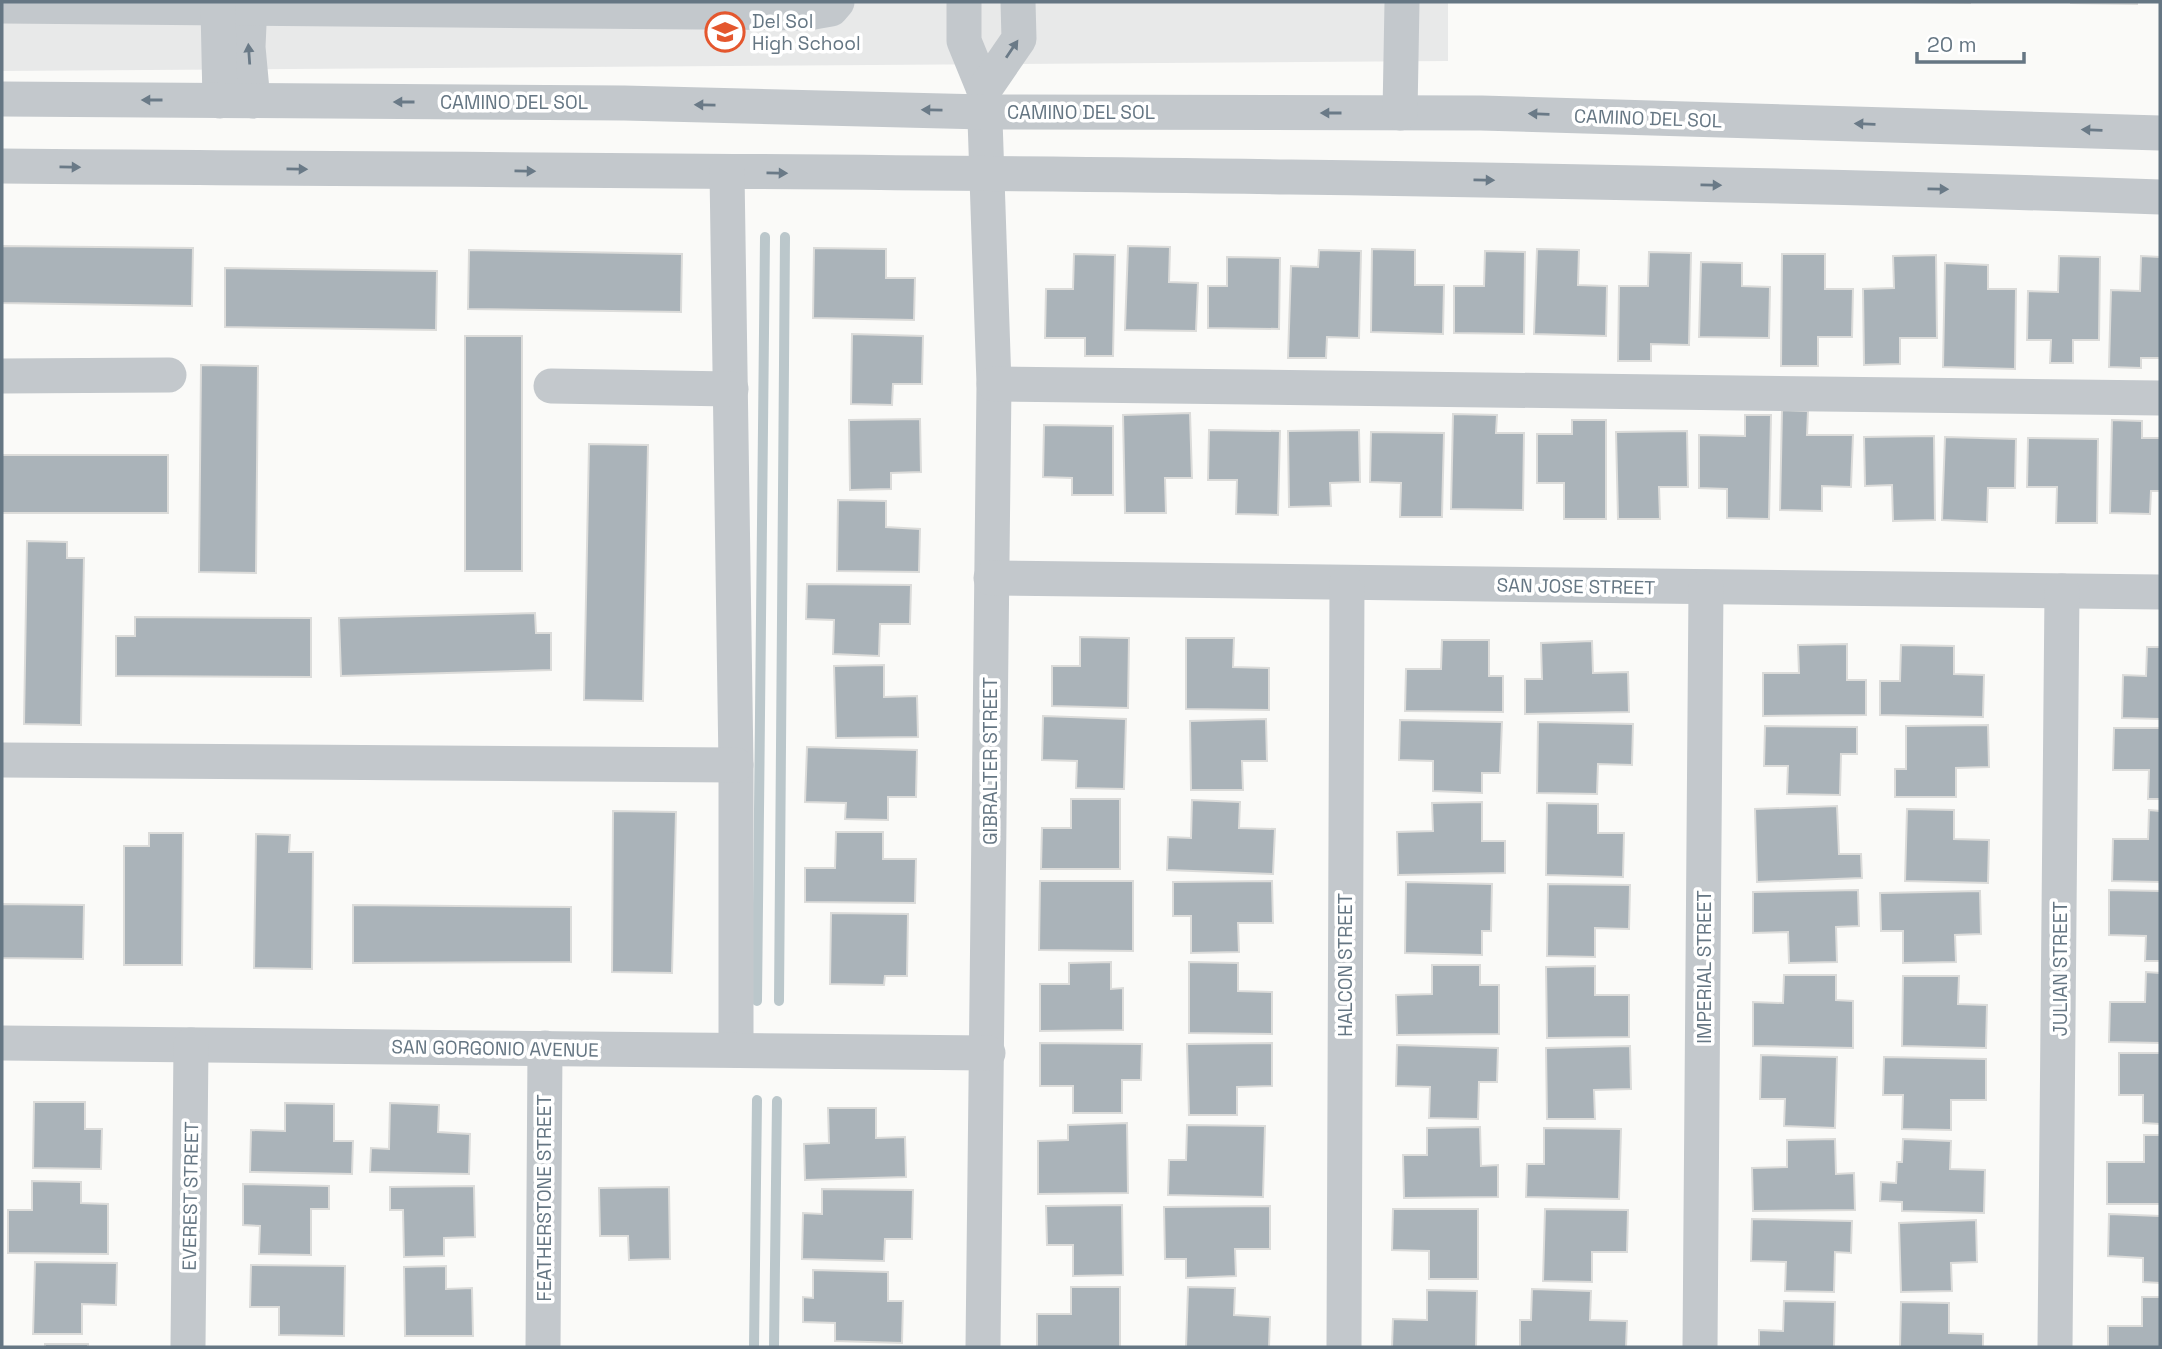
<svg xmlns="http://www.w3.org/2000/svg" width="2162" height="1349" font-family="'Space Grotesk',sans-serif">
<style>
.built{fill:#e8e9e9}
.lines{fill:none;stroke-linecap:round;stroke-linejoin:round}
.stream{stroke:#bbc7cb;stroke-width:10}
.building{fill:#aab3b9;stroke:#dcdcda;stroke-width:2}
.minor{stroke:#c3c8cc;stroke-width:35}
.oneway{fill:#6a7a87}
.labels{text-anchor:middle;stroke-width:7;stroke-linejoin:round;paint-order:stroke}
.poi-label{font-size:19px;fill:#657683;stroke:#fff;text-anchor:start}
.street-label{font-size:19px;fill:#657683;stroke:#fff}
</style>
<rect width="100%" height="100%" fill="#fafaf8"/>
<!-- built -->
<path class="built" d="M2,2H1448V61L2,71Z"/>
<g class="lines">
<!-- stream -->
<g class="stream">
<path d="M757,1001L765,237"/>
<path d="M779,1001L785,237"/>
<path d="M754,1347L757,1100"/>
<path d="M774,1347L777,1101"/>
</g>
</g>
<!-- building -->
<g class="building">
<path d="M1909,2H1970V3Z"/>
<path d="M2071,2H2137V4L2071,3Z"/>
<path d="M2,246L193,248L192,306L2,303Z"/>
<path d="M1128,246L1170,247L1169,282L1198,283L1196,331L1125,330Z"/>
<path d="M814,248L886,249V278H915L914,320L813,318Z"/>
<path d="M1372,249L1415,250V285H1444L1443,334L1371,332Z"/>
<path d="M1537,249L1579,250L1578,285L1607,286L1606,336L1534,334Z"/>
<path d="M469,250L682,254L681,312L468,309Z"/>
<path d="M1319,250L1361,251L1359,338L1327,337L1326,358H1288L1291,266L1318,267Z"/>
<path d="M1485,251L1525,252L1524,334L1454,333V286H1484Z"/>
<path d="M1649,252L1691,253L1689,345L1651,344V361H1618L1619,286H1648Z"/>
<path d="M1074,254L1115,255L1113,356H1085V338H1045L1046,289H1073Z"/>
<path d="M1782,254H1825V289H1853L1852,337H1818V366H1781Z"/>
<path d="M1936,255L1937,338H1900V364L1864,365L1863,289L1894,288L1893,256Z"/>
<path d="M2059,256L2100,257L2099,340H2073V363H2050L2051,340H2027L2028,291L2058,292Z"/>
<path d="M2141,256L2160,257V358H2141V368L2109,367L2111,290L2140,291Z"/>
<path d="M1227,257L1280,258L1279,329L1208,328V286H1227Z"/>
<path d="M1701,262L1742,263V286L1770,287L1769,338L1699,337Z"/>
<path d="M1945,263L1988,265V289H2016L2015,369L1943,367Z"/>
<path d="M225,268L437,271L436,330L225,327Z"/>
<path d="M852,334L923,336L922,384H893L892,405L851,404Z"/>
<rect x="465" y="336" width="57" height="235"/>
<path d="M201,365L258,366L256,573L199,572Z"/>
<path d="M1782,410L1808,411L1807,435H1853L1851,487L1822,486V511L1780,510Z"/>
<path d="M1190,413L1192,478H1165L1166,513H1125L1123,415Z"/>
<path d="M1453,414L1497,415L1496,433H1524L1523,510L1451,509Z"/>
<path d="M1745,415H1771L1769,519L1727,518V489L1699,488V435L1745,436Z"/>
<path d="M920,419L921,472L891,473V489L850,490L849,420Z"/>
<path d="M1572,420H1606V519H1564V483H1537V434H1572Z"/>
<path d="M2112,420L2142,421V438H2160V491H2151L2150,514L2110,513Z"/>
<path d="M1044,425L1113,426V495H1072V478L1043,477Z"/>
<path d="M1209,430L1280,431L1278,515L1236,514L1237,480H1208Z"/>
<path d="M1359,430L1360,482L1330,483L1331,506L1289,507L1288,431Z"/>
<path d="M1687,431L1688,487H1659L1660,519H1618L1616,432Z"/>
<path d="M1371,432L1444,433L1442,517H1400L1401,483L1370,482Z"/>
<path d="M1934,436L1935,520L1893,521L1892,485L1865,486L1864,437Z"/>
<path d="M1945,437L2016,439L2015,488H1988L1987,522L1942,520Z"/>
<path d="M2028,438L2098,439L2097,523H2056L2057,487H2027Z"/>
<path d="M589,444L648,445L643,701L584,700Z"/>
<rect x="2" y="455" width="166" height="58"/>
<path d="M838,500L886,501V527L920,529L919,572L837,571Z"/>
<path d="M27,541L67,542V558H84L81,725L24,724Z"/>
<path d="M807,584L911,585L910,624H880L879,656L833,654L834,620L806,619Z"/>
<path d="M535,613L536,633H551V670L341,676L339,618Z"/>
<path d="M135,617L311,618V677L116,676V636H135Z"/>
<path d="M1080,637L1129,638L1128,708L1052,706V666H1080Z"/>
<path d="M1186,638H1234L1233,667L1269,668V710L1186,709Z"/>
<path d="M1442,640H1489V676H1503V712L1405,711L1406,669H1441Z"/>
<path d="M1592,641L1593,673L1628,672L1629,712L1525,714V679H1542L1541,643Z"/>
<path d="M1847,644V680H1866V715L1763,716V673H1799L1798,645Z"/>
<path d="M1901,645L1954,646V674L1984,675L1983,717L1880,715V681H1900Z"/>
<path d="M2147,647H2160V719L2122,718L2123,675L2146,676Z"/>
<path d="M884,665V697L917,696L918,737L836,738L834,666Z"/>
<path d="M1043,716L1126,719L1124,789L1076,788L1077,761L1042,760Z"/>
<path d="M1266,719L1267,761H1242L1243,790H1191L1190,721Z"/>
<path d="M1400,720L1502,722L1500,773H1482V793L1433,791V761L1399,760Z"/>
<path d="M1538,722L1633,724L1632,765L1598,764L1597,794L1537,793Z"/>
<path d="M1988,725L1989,767L1956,768V797H1895V769H1906V726Z"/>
<path d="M1765,726L1857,727V754H1841L1840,795L1787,794L1788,766H1764Z"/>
<path d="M2114,728H2160V799H2148L2149,770H2113Z"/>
<path d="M807,747L917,750L916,797H888V820L845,819L846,803L805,802Z"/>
<path d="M1071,799H1120V869H1041L1042,828H1071Z"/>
<path d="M1192,800L1240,802L1239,828L1275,829L1273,874L1167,870L1168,837L1191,838Z"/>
<path d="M1482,802V841H1505V873L1398,875L1397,832L1433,831L1432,803Z"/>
<path d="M1547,803L1598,804V833H1624L1623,877L1546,875Z"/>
<path d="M1837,806L1839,854H1861L1862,878L1757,882L1755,809Z"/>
<path d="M1907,809L1954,810V839L1989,840L1988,883L1905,881Z"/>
<path d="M2149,810L2160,811V882L2112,881L2113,839H2148Z"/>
<path d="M613,811L676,812L672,973L612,972Z"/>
<path d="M836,832H883V859H916L915,903L805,902V868H835Z"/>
<path d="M149,833H183L182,965H124V846H149Z"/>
<path d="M256,834L290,835L289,852H313L312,969L254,968Z"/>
<path d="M1040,881H1133V951L1039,950Z"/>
<path d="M1272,881L1273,923H1238L1239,952L1191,953V916H1173V882Z"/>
<path d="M1406,882L1492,884L1491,931H1482V955L1405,953Z"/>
<path d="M1548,884L1630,885L1629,929L1595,928V957L1547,956Z"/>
<path d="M1858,890L1859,926L1836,927L1837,962L1789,963L1788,932L1753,933V892Z"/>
<path d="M2109,890L2160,891V961H2145L2146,936L2109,935Z"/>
<path d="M1980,891L1981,934L1955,935L1956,962L1903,963V931H1881L1880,893Z"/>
<path d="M2,904L84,905L83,959L2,958Z"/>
<path d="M353,905L571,907V962L353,963Z"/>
<path d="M831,913L908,914L907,976H885L884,985L830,984Z"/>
<path d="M1111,962V989L1123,988V1030L1040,1031V984H1069V963Z"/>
<path d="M1189,962L1238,963V991L1272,992V1034L1189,1033Z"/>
<path d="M1432,965H1480V985H1499V1034L1397,1035L1396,995L1432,994Z"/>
<path d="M1595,966V995H1629V1037L1547,1038L1546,967Z"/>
<path d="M2146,972L2160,973V1043L2109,1042L2110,1002H2145Z"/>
<path d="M1784,975H1836V1000L1853,1001V1048L1753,1046V1002L1783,1003Z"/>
<path d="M1903,976H1959L1958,1004L1987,1005L1986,1048L1902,1046Z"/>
<path d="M1040,1043L1142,1044L1141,1080H1122V1113H1073V1086H1040Z"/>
<path d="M1272,1043V1086L1237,1087V1115H1189L1187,1044Z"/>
<path d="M1397,1045L1498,1048L1497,1082H1479L1478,1119L1429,1118L1430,1087L1396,1086Z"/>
<path d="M1630,1046L1631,1089L1594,1090L1595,1119H1547L1546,1048Z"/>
<path d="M2119,1053H2160V1124L2143,1123V1095H2119Z"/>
<path d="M1761,1055L1837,1057L1835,1128L1784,1126L1785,1099H1760Z"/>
<path d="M1884,1057L1986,1059V1100H1951V1130L1902,1129L1903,1095H1883Z"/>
<path d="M34,1102H85V1129H102L101,1169L33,1168Z"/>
<path d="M285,1103L334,1104V1141H353L352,1174L250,1172L251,1130L285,1131Z"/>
<path d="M390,1103L439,1105L438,1132L470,1134L469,1174L370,1172L371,1148L389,1149Z"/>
<path d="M828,1108H876V1138L905,1137L906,1177L805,1180L804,1144L829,1143Z"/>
<path d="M1127,1123L1128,1193L1038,1194V1141L1068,1140V1125Z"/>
<path d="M1187,1125L1265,1126L1263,1197L1168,1195L1169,1160H1186Z"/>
<path d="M1480,1127L1481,1166L1498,1165V1197L1404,1198L1403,1155H1427V1128Z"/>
<path d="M1544,1128L1621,1129L1619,1199L1526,1197L1527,1164H1544Z"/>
<path d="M2144,1135H2160V1204H2107V1162H2144Z"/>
<path d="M1835,1139L1836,1174L1854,1173L1855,1210L1753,1211L1752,1168L1787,1167V1140Z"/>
<path d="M1903,1139L1951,1141L1950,1169L1985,1170L1984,1213L1902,1211V1202L1880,1201L1881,1182L1896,1183L1897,1162H1902Z"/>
<path d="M32,1181L81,1182V1203L108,1204V1254L8,1253V1210H32Z"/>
<path d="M243,1184L329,1186V1209H311V1255L259,1254L260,1226L243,1225Z"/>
<path d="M474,1186L475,1237L444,1238V1256L404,1257L403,1210H390V1187Z"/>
<path d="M669,1187L670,1259L629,1260L628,1236H600L599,1188Z"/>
<path d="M822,1189L913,1190L912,1239H885L884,1261L802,1259L803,1213L822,1214Z"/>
<path d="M1122,1205L1123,1275L1073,1276V1245H1047L1046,1206Z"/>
<path d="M1270,1206V1249H1235L1236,1276L1186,1278V1259H1165L1164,1207Z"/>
<path d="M1393,1209H1478V1279H1429V1251L1392,1250Z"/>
<path d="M1545,1209L1628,1210L1627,1252H1592V1282L1543,1281Z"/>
<path d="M2109,1214L2160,1216V1283L2143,1282V1258L2108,1256Z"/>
<path d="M1752,1219L1852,1221L1851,1253L1835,1252L1834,1292L1785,1291L1786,1262L1751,1261Z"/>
<path d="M1976,1220L1977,1262L1951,1263L1952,1291L1901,1292L1899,1223Z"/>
<path d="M35,1262L117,1263L116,1305L82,1304V1334H33Z"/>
<path d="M251,1265L345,1266L344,1336L279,1335V1307H250Z"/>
<path d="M446,1266V1289L472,1288L473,1336H405L404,1267Z"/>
<path d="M813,1270L888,1272V1301H903L902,1343L835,1341V1323L803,1322V1297L813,1298Z"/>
<path d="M1071,1287H1120V1347H1037V1314H1071Z"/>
<path d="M1188,1287L1235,1288L1234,1315L1270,1317L1269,1347H1186Z"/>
<path d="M1532,1289L1591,1291L1590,1320L1627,1321L1626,1347H1520V1320H1531Z"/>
<path d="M1427,1290L1477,1291L1476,1347H1392L1393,1319L1427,1320Z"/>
<path d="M2142,1297H2160V1347H2108V1326H2142Z"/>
<path d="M1784,1301L1835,1302L1834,1347H1759V1330L1783,1331Z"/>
<path d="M1901,1302L1949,1303V1333L1983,1334V1347H1900Z"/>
<rect x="45" y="1344" width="43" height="3"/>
</g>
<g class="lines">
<!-- minor -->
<g class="minor">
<path d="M250,2L248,47L253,101"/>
<path d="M964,2V41L984,90L994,384L983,1347"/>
<path d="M2,6L808,13L831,9L837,2"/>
<path d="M218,8L220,101"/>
<path d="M984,90L1019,39L1018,2"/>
<path d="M2,99L624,103L984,112L1481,113L2160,133"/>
<path d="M1400,113L1402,2"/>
<path d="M2,166C721,172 1441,172 2160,197"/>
<path d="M727,172L736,765V1050"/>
<path d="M2,376L169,375"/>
<path d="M994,384L2160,398"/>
<path d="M551,386L731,389"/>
<path d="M991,578L2160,592"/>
<path d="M2,760L736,765"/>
<path d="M2,1043L988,1053"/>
<path d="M188,1347L191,1045"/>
<path d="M543,1347L545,1048"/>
<path d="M1344,1347L1347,583"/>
<path d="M1700,1347L1706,587"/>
<path d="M2055,1347L2062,591"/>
</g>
</g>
<!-- one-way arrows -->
<defs><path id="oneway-solid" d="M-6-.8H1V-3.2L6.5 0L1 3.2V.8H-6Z" transform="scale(1.75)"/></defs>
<g class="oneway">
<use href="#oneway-solid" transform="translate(1012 49) rotate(-56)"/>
<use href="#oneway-solid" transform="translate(249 54) rotate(-94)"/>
<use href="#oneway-solid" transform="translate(152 100) rotate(-180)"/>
<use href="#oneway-solid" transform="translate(404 102) rotate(-180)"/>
<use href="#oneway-solid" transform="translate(705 105) rotate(-179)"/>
<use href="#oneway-solid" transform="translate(932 110) rotate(-179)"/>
<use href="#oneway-solid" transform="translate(1331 113) rotate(-180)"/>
<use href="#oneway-solid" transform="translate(1539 114) rotate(-178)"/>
<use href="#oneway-solid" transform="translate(1865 124) rotate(-178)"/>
<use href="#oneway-solid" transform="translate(2092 130) rotate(-178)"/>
<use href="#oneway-solid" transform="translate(70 167) rotate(1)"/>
<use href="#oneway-solid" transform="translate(297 169) rotate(1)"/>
<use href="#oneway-solid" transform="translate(525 171) rotate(1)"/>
<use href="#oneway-solid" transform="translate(777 173) rotate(1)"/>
<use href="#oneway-solid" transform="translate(1484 180) rotate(1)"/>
<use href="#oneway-solid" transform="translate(1711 185) rotate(1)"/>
<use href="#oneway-solid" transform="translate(1938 189) rotate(1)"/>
</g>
<!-- icons -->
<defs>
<g id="school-ring" transform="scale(2.0125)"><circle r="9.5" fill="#fff" stroke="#e4572e" stroke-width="1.5"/><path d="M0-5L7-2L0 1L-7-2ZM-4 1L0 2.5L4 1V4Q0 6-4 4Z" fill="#e4572e"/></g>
</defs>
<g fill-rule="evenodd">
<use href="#school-ring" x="725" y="32"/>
</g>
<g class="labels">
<!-- poi labels -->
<g class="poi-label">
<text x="752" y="28">Del Sol<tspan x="752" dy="22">High School</tspan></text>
</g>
<!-- street labels -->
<g class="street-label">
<text x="514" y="109">CAMINO DEL SOL</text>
<text x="1081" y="119">CAMINO DEL SOL</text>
<text transform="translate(1648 118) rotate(2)" y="7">CAMINO DEL SOL</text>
<text transform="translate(1576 586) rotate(1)" y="7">SAN JOSE STREET</text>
<text transform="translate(990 761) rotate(-90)" y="7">GIBRALTER STREET</text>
<text transform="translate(1345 965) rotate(-90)" y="7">HALCON STREET</text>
<text transform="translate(1704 967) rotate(-90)" y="7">IMPERIAL STREET</text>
<text transform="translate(2060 969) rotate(-90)" y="7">JULIAN STREET</text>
<text transform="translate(495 1048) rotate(1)" y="7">SAN GORGONIO AVENUE</text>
<text transform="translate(190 1196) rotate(-89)" y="7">EVEREST STREET</text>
<text transform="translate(544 1198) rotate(-90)" y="7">FEATHERSTONE STREET</text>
</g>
</g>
<!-- border -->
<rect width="2162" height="1349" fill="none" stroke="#657683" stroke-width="7"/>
<!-- scale -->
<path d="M1917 52v10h107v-10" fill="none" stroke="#657683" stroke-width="3.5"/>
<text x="1927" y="52" font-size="21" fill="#657683" stroke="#ffffff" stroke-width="5" paint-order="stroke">20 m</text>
</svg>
